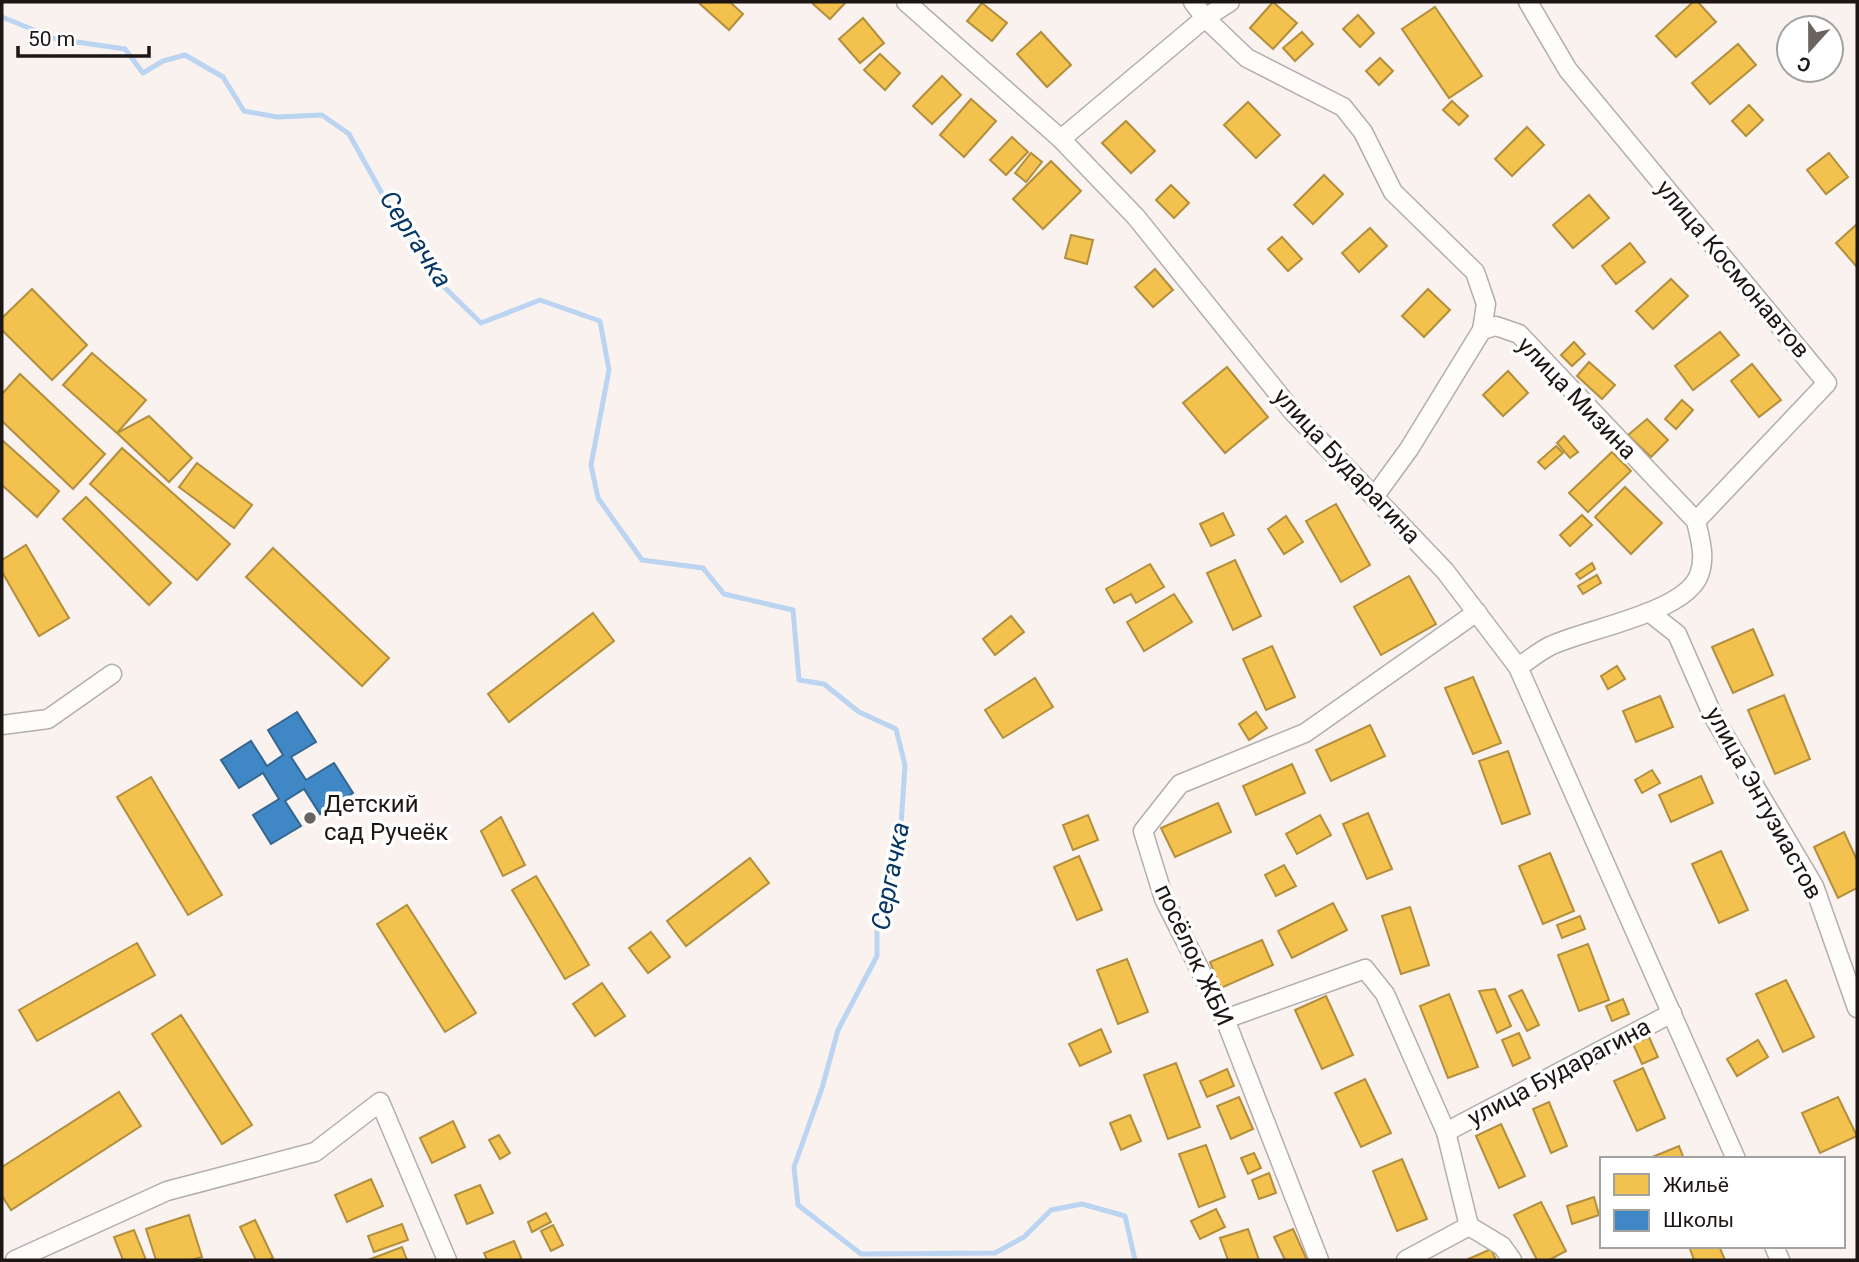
<svg xmlns="http://www.w3.org/2000/svg" width="1859" height="1262" font-family="Roboto,sans-serif">
<style>
.homes{fill:#f2c14e;stroke:#b28e3d;stroke-width:2}
.schools{fill:#3f88c5;stroke:#346690;stroke-width:2}
.lines{fill:none;stroke-linecap:round;stroke-linejoin:round}
.stream{stroke:#bbd4f2;stroke-width:5}
.minor-casing{stroke:#b4aeab;stroke-width:21}
.minor{stroke:#fefdfc;stroke-width:18}
.poi-dot{fill:#696460;stroke:#fff;stroke-width:2.5}
.labels{text-anchor:middle;stroke-width:7;stroke-linejoin:round;paint-order:stroke}
.street-label{font-size:24px;fill:#1c1714;stroke:#fff}
.poi-label{font-size:24px;fill:#1c1714;stroke:#fff;text-anchor:start}
.water-label{font-size:26px;font-style:italic;fill:#073764;stroke:#fff}
</style>
<rect width="100%" height="100%" fill="#f9f2ee"/>
<!-- homes -->
<g class="homes">
<path d="M702,2H730L743,14L729,30L700,4Z"/>
<path d="M815,2H846L830,19L813,4Z"/>
<path d="M1273,2L1297,23L1273,49L1250,28Z"/>
<path d="M1693,2H1698L1716,22L1676,57L1656,36Z"/>
<path d="M982,3L1007,23L992,41L967,21Z"/>
<path d="M1435,7L1482,76L1449,98L1402,29Z"/>
<path d="M1358,15L1374,33L1360,47L1343,29Z"/>
<path d="M863,18L884,43L860,63L839,39Z"/>
<path d="M1041,32L1071,65L1047,87L1017,54Z"/>
<path d="M1302,32L1313,44L1295,61L1283,48Z"/>
<path d="M1738,44L1756,65L1710,104L1692,83Z"/>
<path d="M880,54L900,73L885,90L864,70Z"/>
<path d="M1380,58L1393,71L1379,85L1366,71Z"/>
<path d="M942,76L961,95L932,124L913,106Z"/>
<path d="M971,99L996,121L964,157L940,135Z"/>
<path d="M1452,101L1468,116L1459,125L1443,110Z"/>
<path d="M1248,102L1280,135L1256,158L1224,125Z"/>
<path d="M1749,105L1763,120L1746,136L1732,121Z"/>
<path d="M1126,121L1155,151L1131,173L1102,143Z"/>
<path d="M1527,127L1544,145L1512,176L1495,159Z"/>
<path d="M1012,137L1028,152L1006,175L990,160Z"/>
<path d="M1031,153L1042,162L1026,182L1015,173Z"/>
<path d="M1829,153L1848,177L1826,194L1807,170Z"/>
<path d="M1051,161L1081,191L1043,229L1013,199Z"/>
<path d="M1324,175L1343,194L1313,224L1294,205Z"/>
<path d="M1171,185L1189,203L1174,218L1156,200Z"/>
<path d="M1589,195L1609,218L1573,248L1553,225Z"/>
<path d="M1857,224V267L1836,243Z"/>
<path d="M1370,228L1387,246L1359,272L1342,253Z"/>
<path d="M1071,235L1093,240L1087,264L1065,258Z"/>
<path d="M1282,237L1302,259L1288,271L1268,249Z"/>
<path d="M1630,243L1645,262L1616,284L1602,266Z"/>
<path d="M1155,269L1173,290L1153,307L1135,287Z"/>
<path d="M1671,279L1688,296L1653,329L1636,311Z"/>
<path d="M32,289L87,345L52,380L2,330V318Z"/>
<path d="M1428,289L1450,310L1424,337L1402,316Z"/>
<path d="M1720,332L1739,355L1693,390L1675,366Z"/>
<path d="M1574,342L1585,354L1572,366L1561,355Z"/>
<path d="M92,353L146,400L117,433L63,385Z"/>
<path d="M1589,362L1615,385L1602,399L1577,376Z"/>
<path d="M1752,364L1781,400L1759,417L1731,381Z"/>
<path d="M1227,367L1268,417L1225,453L1183,403Z"/>
<path d="M1508,371L1528,393L1503,416L1483,395Z"/>
<path d="M20,374L105,454L73,489L2,421V394Z"/>
<path d="M1682,400L1693,410L1676,429L1665,419Z"/>
<path d="M149,416L192,458L169,482L117,433Z"/>
<path d="M1647,419L1668,440L1651,457L1628,435Z"/>
<path d="M1564,436L1578,452L1570,458L1557,443Z"/>
<path d="M2,440L59,491L37,517L2,485Z"/>
<path d="M1556,446L1563,453L1545,469L1538,462Z"/>
<path d="M122,448L230,544L197,580L90,484Z"/>
<path d="M1612,452L1631,471L1588,512L1569,493Z"/>
<path d="M197,463L252,505L234,528L179,487Z"/>
<path d="M1625,487L1662,523L1631,554L1595,517Z"/>
<path d="M86,497L171,583L149,605L63,519Z"/>
<path d="M1336,504L1370,565L1341,582L1306,521Z"/>
<path d="M1223,513L1234,535L1211,546L1200,524Z"/>
<path d="M1582,515L1592,525L1570,546L1560,535Z"/>
<path d="M1286,516L1303,542L1284,554L1268,529Z"/>
<path d="M26,545L69,618L39,636L2,572V560Z"/>
<path d="M273,548L389,658L362,686L246,577Z"/>
<path d="M1235,560L1261,616L1233,630L1207,573Z"/>
<path d="M1592,563L1595,569L1580,579L1576,574Z"/>
<path d="M1150,564L1164,587L1136,603L1131,594L1114,603L1106,589Z"/>
<path d="M1597,575L1601,583L1583,594L1578,586Z"/>
<path d="M1409,576L1436,624L1381,655L1354,607Z"/>
<path d="M1174,594L1192,622L1144,651L1127,622Z"/>
<path d="M593,613L614,641L509,722L488,694Z"/>
<path d="M1011,616L1024,632L995,655L983,639Z"/>
<path d="M1753,629L1773,675L1733,693L1712,647Z"/>
<path d="M1272,646L1295,697L1266,710L1243,659Z"/>
<path d="M1617,666L1625,679L1608,689L1601,676Z"/>
<path d="M1473,677L1501,743L1473,754L1445,688Z"/>
<path d="M1035,678L1053,707L1003,738L985,710Z"/>
<path d="M1784,695L1810,759L1775,774L1748,710Z"/>
<path d="M1660,696L1673,727L1636,742L1623,711Z"/>
<path d="M1256,712L1267,728L1249,740L1239,724Z"/>
<path d="M1370,725L1385,756L1331,781L1316,750Z"/>
<path d="M1508,751L1530,814L1502,824L1479,761Z"/>
<path d="M1292,764L1305,793L1256,815L1243,786Z"/>
<path d="M1652,770L1660,783L1642,793L1635,780Z"/>
<path d="M1701,776L1713,803L1671,822L1659,795Z"/>
<path d="M151,777L222,895L188,915L117,797Z"/>
<path d="M1218,803L1231,832L1175,857L1161,828Z"/>
<path d="M1368,813L1392,869L1367,879L1343,824Z"/>
<path d="M1088,815L1098,840L1073,850L1063,825Z"/>
<path d="M1320,815L1331,835L1297,854L1286,834Z"/>
<path d="M501,817L525,865L503,876L481,831Z"/>
<path d="M1844,832L1857,860V888L1838,898L1814,847Z"/>
<path d="M1721,851L1748,910L1719,923L1692,864Z"/>
<path d="M1550,853L1574,911L1543,924L1519,866Z"/>
<path d="M1079,856L1102,910L1077,920L1054,867Z"/>
<path d="M750,858L769,883L686,946L667,921Z"/>
<path d="M1284,865L1296,886L1276,896L1265,875Z"/>
<path d="M536,876L589,965L565,979L512,890Z"/>
<path d="M1333,903L1347,930L1292,958L1278,931Z"/>
<path d="M407,905L476,1013L445,1032L377,924Z"/>
<path d="M1410,907L1429,965L1401,974L1382,916Z"/>
<path d="M1580,916L1585,929L1562,938L1557,925Z"/>
<path d="M651,932L670,957L648,973L629,948Z"/>
<path d="M1262,940L1273,965L1221,988L1210,962Z"/>
<path d="M137,943L155,975L37,1041L19,1010Z"/>
<path d="M1588,944L1609,1000L1579,1011L1558,955Z"/>
<path d="M1127,959L1148,1012L1118,1024L1097,970Z"/>
<path d="M1786,980L1814,1037L1783,1052L1756,994Z"/>
<path d="M602,983L625,1016L595,1036L573,1004Z"/>
<path d="M1495,989L1511,1026L1497,1033L1479,991Z"/>
<path d="M1522,990L1539,1025L1527,1031L1509,996Z"/>
<path d="M1449,994L1478,1067L1448,1078L1420,1006Z"/>
<path d="M1326,996L1353,1055L1322,1069L1295,1010Z"/>
<path d="M1623,999L1629,1014L1612,1021L1606,1006Z"/>
<path d="M181,1015L252,1125L222,1144L152,1034Z"/>
<path d="M1101,1029L1111,1052L1080,1066L1069,1044Z"/>
<path d="M1519,1033L1530,1058L1513,1066L1502,1040Z"/>
<path d="M1649,1037L1658,1057L1642,1064L1633,1044Z"/>
<path d="M1758,1040L1768,1057L1737,1076L1727,1059Z"/>
<path d="M1176,1063L1200,1127L1168,1139L1144,1075Z"/>
<path d="M1643,1068L1665,1118L1637,1131L1614,1081Z"/>
<path d="M1227,1069L1234,1086L1207,1097L1200,1081Z"/>
<path d="M1365,1079L1391,1133L1361,1147L1335,1093Z"/>
<path d="M119,1092L141,1126L11,1210L2,1196V1167Z"/>
<path d="M1239,1097L1253,1129L1231,1139L1217,1106Z"/>
<path d="M1838,1097L1857,1136L1820,1153L1802,1113Z"/>
<path d="M1549,1102L1567,1146L1551,1153L1533,1109Z"/>
<path d="M1130,1115L1141,1141L1121,1150L1110,1123Z"/>
<path d="M453,1121L465,1147L432,1163L420,1138Z"/>
<path d="M1501,1124L1525,1176L1499,1188L1476,1136Z"/>
<path d="M499,1135L510,1153L500,1159L489,1140Z"/>
<path d="M1206,1145L1225,1197L1199,1207L1179,1154Z"/>
<path d="M1679,1146L1684,1159H1653L1652,1157Z"/>
<path d="M1254,1153L1261,1168L1248,1174L1241,1158Z"/>
<path d="M1402,1159L1427,1219L1397,1231L1373,1171Z"/>
<path d="M1269,1173L1276,1193L1259,1199L1252,1180Z"/>
<path d="M371,1179L383,1206L347,1222L335,1195Z"/>
<path d="M480,1185L493,1213L467,1224L455,1195Z"/>
<path d="M1594,1197L1599,1215L1572,1224L1567,1206Z"/>
<path d="M1541,1202L1566,1251L1549,1260H1537L1514,1215Z"/>
<path d="M1216,1209L1225,1227L1200,1239L1191,1221Z"/>
<path d="M546,1213L551,1222L532,1232L528,1222Z"/>
<path d="M189,1215L202,1257L190,1260H156L146,1229Z"/>
<path d="M255,1220L273,1258L267,1260H256L240,1227Z"/>
<path d="M402,1224L408,1240L374,1252L368,1236Z"/>
<path d="M553,1225L563,1245L551,1251L541,1231Z"/>
<path d="M1248,1229L1259,1260H1228L1220,1238Z"/>
<path d="M1293,1229L1307,1260H1285L1274,1237Z"/>
<path d="M134,1230L146,1260H123L114,1237Z"/>
<path d="M514,1241L522,1260H487L484,1253Z"/>
<path d="M1689,1246H1719L1725,1260H1694Z"/>
<path d="M402,1247L407,1260H368Z"/>
<path d="M1491,1249L1496,1260H1466Z"/>
</g>
<!-- schools -->
<path class="schools" d="M297,712L316,742L291,757L306,780L334,763L353,793L320,814L304,789L285,801L301,826L271,844L253,815L279,799L263,773L239,788L221,760L251,741L267,766L283,755L268,730Z"/>
<g class="lines">
<!-- stream -->
<path class="stream" d="M2,17L56,39L125,49L143,73L163,61L185,55L223,77L244,111L277,117L322,115L349,134L384,197L440,283L481,323L540,300L600,321L609,370L591,465L598,498L642,560L703,568L724,594L793,610L799,680L824,684L859,712L896,729L905,765L899,856L877,916V956L838,1030L822,1088L794,1167L798,1205L861,1254L995,1253L1024,1237L1051,1210L1082,1204L1125,1216L1135,1260"/>
<!-- minor casing -->
<g class="minor-casing">
<g id="minor">
<path d="M906,2L1061,139L1136,217L1293,412L1445,571L1518,667L1736,1159"/>
<path d="M1193,2L1205,18L1247,58L1343,107L1363,132L1393,192L1475,272L1486,304L1482,330L1496,326L1519,334L1696,521C1700,539 1706,557 1699,575C1685,613 1585,629 1550,646C1538,652 1528,661 1518,667"/>
<path d="M1528,2L1568,70L1827,383L1696,521"/>
<path d="M1061,139L1205,18L1230,2"/>
<path d="M1374,497L1409,449L1482,330"/>
<path d="M1649,612L1677,634L1713,716L1814,886L1857,1008"/>
<path d="M2,725L48,719L112,674"/>
<path d="M1225,1019L1365,969L1385,994L1446,1132L1469,1226L1406,1260"/>
<path d="M1446,1132L1672,1013"/>
<path d="M1469,1226L1502,1246L1512,1260"/>
<path d="M1774,1246L1780,1260"/>
<path d="M15,1260L167,1191L315,1152L380,1102L447,1260"/>
<path d="M1319,1260L1225,1019L1164,899L1143,831L1180,784L1305,733L1477,612"/>
</g>
</g>
<!-- minor -->
<use href="#minor" class="minor"/>
</g>
<!-- markers -->
<circle class="poi-dot" cx="310" cy="818" r="7"/>
<g class="labels">
<!-- street labels -->
<g class="street-label">
<text transform="translate(1733 269) rotate(50)" y="8">улица Космонавтов</text>
<text transform="translate(1577 398) rotate(46)" y="8">улица Мизина</text>
<text transform="translate(1347 466) rotate(47)" y="8">улица Бударагина</text>
<text transform="translate(1764 803) rotate(61)" y="8">улица Энтузиастов</text>
<text transform="translate(1194 955) rotate(65)" y="8">посёлок ЖБИ</text>
<text transform="translate(1559 1072) rotate(-28)" y="8">улица Бударагина</text>
</g>
<!-- poi labels -->
<g class="poi-label">
<text x="324" y="812">Детский<tspan x="324" dy="28">сад Ручеёк</tspan></text>
</g>
<!-- water labels -->
<g class="water-label">
<text transform="translate(416 239) rotate(57)" y="9">Сергачка</text>
<text transform="translate(890 876) rotate(-79)" y="9">Сергачка</text>
</g>
</g>
<!-- border -->
<rect width="1859" height="1262" fill="none" stroke="#1c1714" stroke-width="7"/>
<!-- legend -->
<rect x="1600" y="1157" width="245" height="91" fill="#ffffff" stroke="#a4a2a1" stroke-width="2"/>
<rect x="1614" y="1174" width="35" height="21" fill="#f2c14e" stroke="#a4a2a1" stroke-width="2"/>
<text x="1663" y="1192" font-size="21" fill="#1c1714">Жильё</text>
<rect x="1614" y="1210" width="35" height="21" fill="#3f88c5" stroke="#a4a2a1" stroke-width="2"/>
<text x="1663" y="1227" font-size="21" fill="#1c1714">Школы</text>
<!-- north arrow -->
<g transform="translate(1810 49) rotate(201)"><circle r="33" fill="#ffffff" stroke="#a4a2a1" stroke-width="2"/>
<path d="M0-5L12 26L0 18L-12 26Z" fill="#696460"/>
<text y="-10" font-size="19" font-weight="bold" text-anchor="middle" fill="#1c1714">С</text>
</g>
<!-- scale -->
<path d="M18 46v10h131v-10" fill="none" stroke="#1c1714" stroke-width="3.5"/>
<text x="28" y="46" font-size="21" fill="#1c1714" stroke="#ffffff" stroke-width="5" paint-order="stroke">50 m</text>
</svg>
